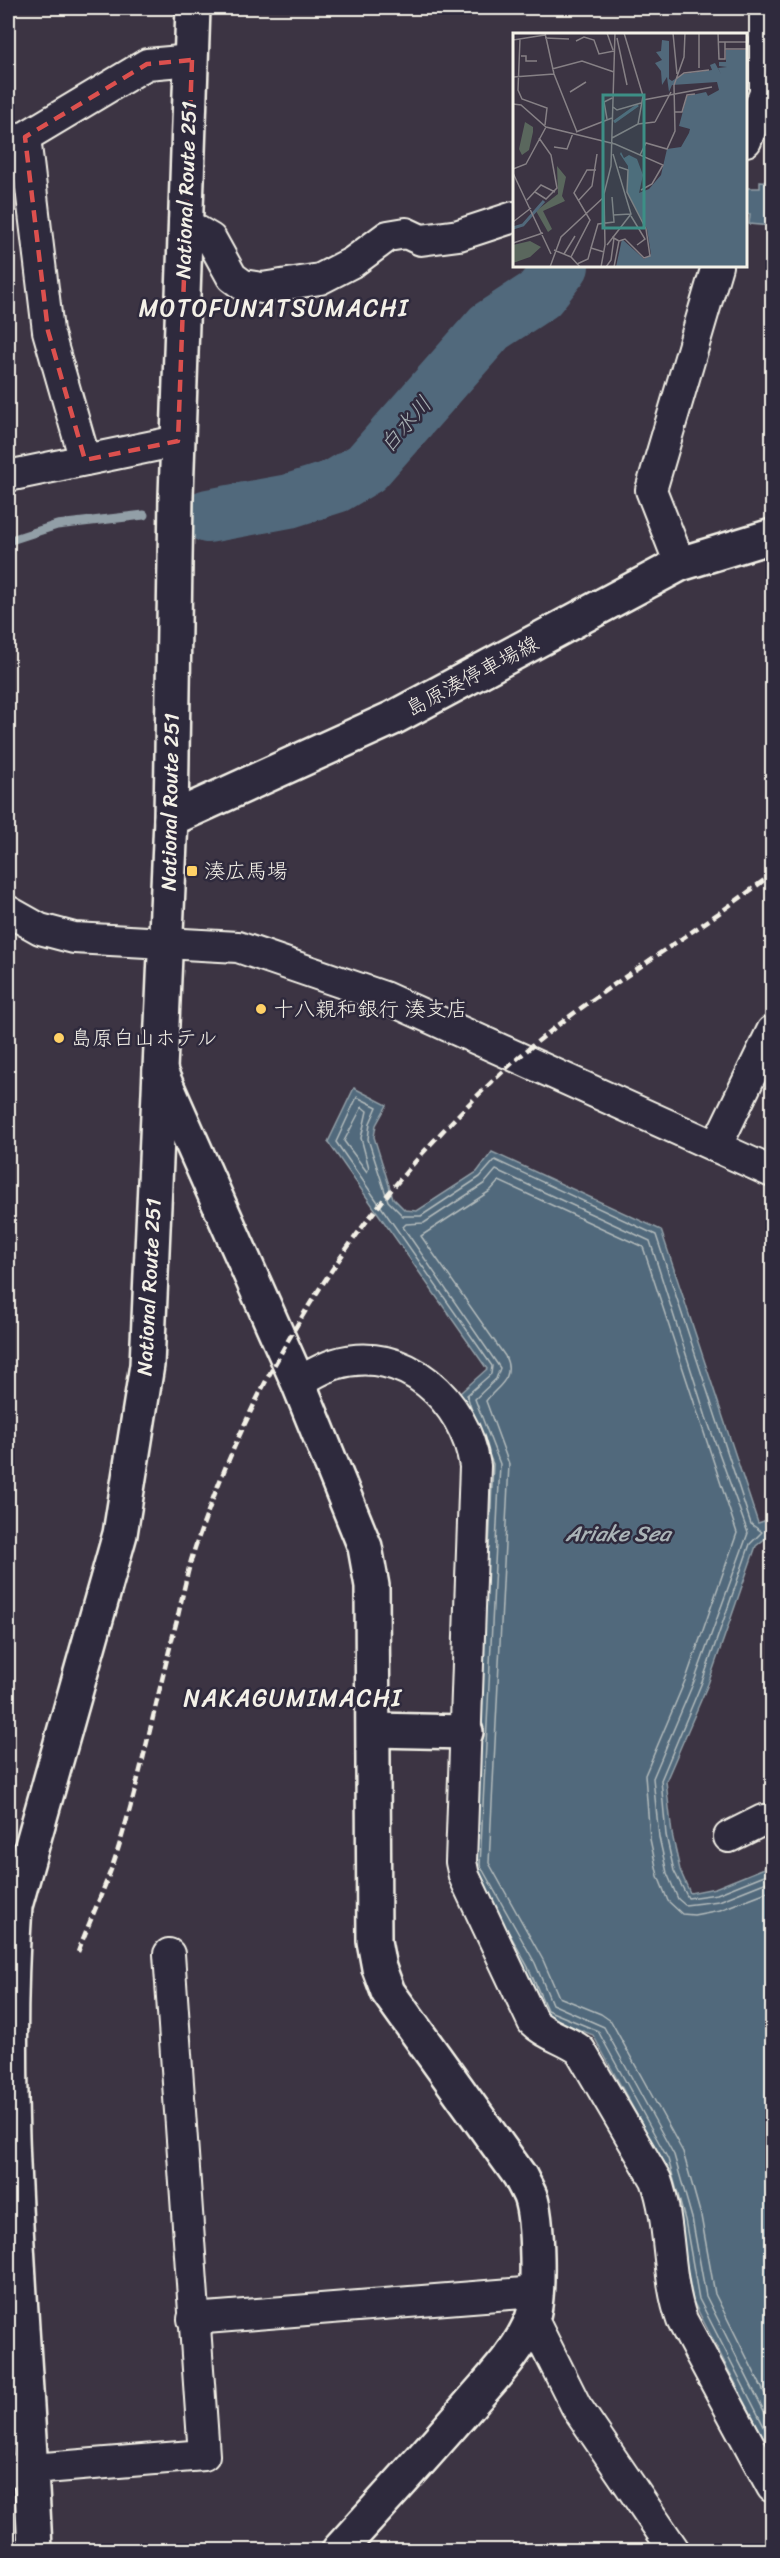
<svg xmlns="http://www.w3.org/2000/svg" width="780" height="2558" font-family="Sriracha,'Klee One',sans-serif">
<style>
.water{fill:#51697b;stroke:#929fa7;stroke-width:1.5}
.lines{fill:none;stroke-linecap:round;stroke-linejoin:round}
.shore{stroke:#b3bbbc;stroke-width:1.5}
.stream{stroke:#929fa7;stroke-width:9}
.river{stroke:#51697b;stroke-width:54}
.street-casing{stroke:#f4f1e8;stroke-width:34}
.secondary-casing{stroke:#f4f1e8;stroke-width:38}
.highway-casing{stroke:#f4f1e8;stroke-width:38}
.street{stroke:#2f2a3d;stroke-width:30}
.secondary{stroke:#2f2a3d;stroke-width:33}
.highway{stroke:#2f2a3d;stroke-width:33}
.rail{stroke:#f4f1e8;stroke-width:4.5;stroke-dasharray:9 4.5;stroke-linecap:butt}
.marked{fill:none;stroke:#dc504e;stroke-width:4.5;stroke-dasharray:12 8;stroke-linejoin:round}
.poi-dot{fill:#ffd166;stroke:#2f2a3d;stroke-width:2}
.labels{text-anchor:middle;stroke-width:5;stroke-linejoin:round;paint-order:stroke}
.street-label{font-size:21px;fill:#f4f1e8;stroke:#2f2a3d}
.poi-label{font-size:21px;fill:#f4f1e8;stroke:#2f2a3d;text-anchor:start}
.water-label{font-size:22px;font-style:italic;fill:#abb4b7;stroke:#2f2a3d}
.quarter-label{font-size:24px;letter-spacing:1.5px;fill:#f4f1e8;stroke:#2f2a3d}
.inset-river{fill:none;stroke:#51697b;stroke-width:3}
.inset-road{fill:none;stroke:#868085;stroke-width:1.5}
.view{fill:#3d8f86;fill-opacity:0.15;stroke:#3d8f86;stroke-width:3}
.inset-edge{fill:none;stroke:#f4f1e8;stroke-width:3}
</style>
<rect width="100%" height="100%" fill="#3c3443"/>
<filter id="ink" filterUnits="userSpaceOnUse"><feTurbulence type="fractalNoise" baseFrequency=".0167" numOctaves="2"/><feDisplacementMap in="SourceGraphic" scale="12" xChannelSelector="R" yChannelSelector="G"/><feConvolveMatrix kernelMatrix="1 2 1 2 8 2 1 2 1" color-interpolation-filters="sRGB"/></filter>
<g filter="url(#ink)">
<!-- water -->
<g class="water">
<path d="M760,181L772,182V226L749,224L750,214H746V188H760Z"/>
<path d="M354,1088L387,1105L376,1125L374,1137L393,1198L405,1210L417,1211L477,1172L492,1152L661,1230L758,1523L767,1520L772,1533L756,1546L708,1684L666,1781L672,1834L680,1870L690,1893L715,1888L772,1865V2454L693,2301L679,2221L663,2162L593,2035L543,2015L467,1868L487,1464L459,1394L487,1369L328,1142Z"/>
</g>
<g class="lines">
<!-- shore -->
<g class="shore">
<path d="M362,1107L367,1111L361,1138L369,1168L367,1172L344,1141Z"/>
<path d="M471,1408L467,1395L491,1374L492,1366L336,1142L357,1097L377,1107L370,1123L368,1139L388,1201L403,1216H421L480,1177L495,1160L656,1235L751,1524L762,1532L750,1544L702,1682L661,1780L666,1835L674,1871L688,1898L717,1894L772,1872"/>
<path d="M488,1452L493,1464L489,1548"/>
<path d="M772,1880L719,1901L685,1905L678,1899L667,1873L659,1837L653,1778L695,1679L748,1533L706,1417L650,1241L496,1170L485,1183L424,1223L406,1224L403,1227L500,1368L496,1379L475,1399L500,1464L480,1865L535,1963L552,2004L604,2027L674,2155L692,2218L706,2296L772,2427"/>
<path d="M772,1890L720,1910L694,1915L682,1914L668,1901L658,1876L650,1839L645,1775L687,1676L737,1533L643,1247L499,1181L490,1191L421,1236L505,1356C516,1379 497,1386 486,1401L509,1464L489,1863L543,1960L559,1997L601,2014L611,2021L683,2152L701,2216L715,2294L772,2408"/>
<path d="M508,1931L528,1967L547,2010L598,2031L668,2159L685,2220L699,2299L772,2442"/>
</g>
<!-- stream -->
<path class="stream" d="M8,541L57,525L144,515"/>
<!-- river -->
<path class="river" d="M208,516L289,501L336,486L366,468L490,327L539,295L562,266"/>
<!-- street casing -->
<g class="street-casing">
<g id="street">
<path d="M746,141L765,93V8"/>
<path d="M184,223L211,239L232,277L243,285L262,288L320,279L353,262L388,236L406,233L421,240L459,235L514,217"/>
<path d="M85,460L48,331L25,137L147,64L192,60"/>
<path d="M8,476L178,441"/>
<path d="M680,564L651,490L717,266"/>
<path d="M8,911L40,929L74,938L238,947L384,997L772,1172"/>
<path d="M716,1147L772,1031"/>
<path d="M298,1382C310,1376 322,1368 335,1364C405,1343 465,1401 475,1466L461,1862L464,1876L533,2022C546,2035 565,2039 580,2050L656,2180C672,2225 666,2275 682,2320L772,2487"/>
<path d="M729,1837L763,1820H772"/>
<path d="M532,2318L576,2406L674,2550"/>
<path d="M193,2319L536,2292"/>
<path d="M8,2471L204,2455L169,1954"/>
</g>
</g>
<!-- secondary casing -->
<g class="secondary-casing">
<g id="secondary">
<path d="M171,819L393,718L680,564L772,536"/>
<path d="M160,1071L298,1382L365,1547L372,1586L374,1941L379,1968L388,1992L520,2176C523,2182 527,2189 530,2196C538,2218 540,2297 532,2319C519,2352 492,2378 470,2404C427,2454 383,2502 339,2550"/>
<path d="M374,1730L466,1732"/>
</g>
</g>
<!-- highway casing -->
<g class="highway-casing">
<path id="highway" d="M35,2550C26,2337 0,2120 15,1906L120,1534L147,1365L171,819L176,496L193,8"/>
</g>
<!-- street -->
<use href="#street" class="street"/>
<!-- secondary -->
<use href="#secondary" class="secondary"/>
<!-- highway -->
<use href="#highway" class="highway"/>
<!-- rail -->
<path class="rail" d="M78,1952C91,1917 108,1882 119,1846C142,1772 157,1695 177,1620C183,1594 188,1567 197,1542C262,1354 368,1191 518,1058C597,989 690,938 772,874"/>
</g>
</g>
<!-- marked area -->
<path class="marked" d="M192,60L178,441L85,460L48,331L25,137L147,64Z"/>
<!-- markers -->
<g class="poi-dot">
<rect x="186" y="865" width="12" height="12" rx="3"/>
<circle cx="261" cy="1009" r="6"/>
<circle cx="59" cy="1038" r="6"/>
</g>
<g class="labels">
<!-- street labels -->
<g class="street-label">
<text transform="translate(186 190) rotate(-88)" y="7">National Route 251</text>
<text transform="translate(472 676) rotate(-28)" y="7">島原湊停車場線</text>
<text transform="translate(170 802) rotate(-89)" y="7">National Route 251</text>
<text transform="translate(149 1287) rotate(-87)" y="7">National Route 251</text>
</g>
<!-- poi labels -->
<g class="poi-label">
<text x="204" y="878">湊広馬場</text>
<text x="273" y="1016">十八親和銀行 湊支店</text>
<text x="71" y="1045">島原白山ホテル</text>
</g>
<!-- water labels -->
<g class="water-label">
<text transform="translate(405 424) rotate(-49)" y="8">白水川</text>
<text x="618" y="1541">Ariake Sea</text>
</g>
<!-- quarter labels -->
<g class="quarter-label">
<text x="274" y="316">MOTOFUNATSUMACHI</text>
<text x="293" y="1706">NAKAGUMIMACHI</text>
</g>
</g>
<!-- overview -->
<g transform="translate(513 33)">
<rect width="234" height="234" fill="#3c3443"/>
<path d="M12,89L20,94V99L16,117L9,122L6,116ZM44,133L53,144L49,163L52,168L30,178L39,196L35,199L23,178L45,161ZM17,208L28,214L17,224L0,230V212Z" fill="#5a675d"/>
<path d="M156,8V46L159,48L170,41L199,37L197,32L202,30L208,41L205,35L214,34L206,33V29H213V17H234V234H103L109,206L131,226L138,221L134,196L114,159L115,133L107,121L108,119L111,125L116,122L124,126L130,142L126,160L136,156L148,142L154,116L168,114L176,100L177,96L166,93L174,63L193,59L195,63L206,57L204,49L159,52L156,59L154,44L149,52L148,38L142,30L149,27L143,19L148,18L149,7Z" fill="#51697b"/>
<path class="inset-river" d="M101,89L125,72M0,195L10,192L31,168"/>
<path class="inset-road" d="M32,0L41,41L64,99M94,0L100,17M111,0L130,63L125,91M160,0L164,41M186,0V35M205,0L206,26H212V9M32,5L56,6M104,5L114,52M7,6L5,57L9,66L34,75L32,92M0,7L32,2M63,8L71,4L81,7L86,21L101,18M205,9H234M212,16H234M8,23H13V28H24M39,36L69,28L101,39M0,44L41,41M163,46L171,40L196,37M57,59L73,49M130,67L199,54M0,71L8,72L33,94L102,111L150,132L139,151L128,157M100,74L104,77L128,70M162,79H169L174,62L182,61M94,86L91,69L99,65M142,89L158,59M63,99L99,85M99,105L125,91L142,89M41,114L54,116L60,100M127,122L133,110L154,116L162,98L161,52L171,24L172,0M106,134L115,137L114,159L133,196L137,223L131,225L112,206L106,208M0,136L13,131L33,94M0,140L38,221M22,159L33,166L44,155L38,122L26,105M14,167L28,152L42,159M65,168L79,153L84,121M100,182L118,181M118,183L132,206L124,212M0,189L18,175M99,204L106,208L101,234M0,210L30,200M94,212L118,181L100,121M41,217L58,224L67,234M91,219L78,215L85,191L101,189L99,164M51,221L62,203M58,224L77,187L61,160L74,137H83M64,231L75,226L78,215M37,234L48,204L91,164M88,234L92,212L91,161L98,133L102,0M93,234L98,227L101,205"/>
<path class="view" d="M90,62H131V195H90Z"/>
<rect width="234" height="234" class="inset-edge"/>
</g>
<!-- margin -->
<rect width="780" height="2558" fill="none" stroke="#2f2a3d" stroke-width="30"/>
<rect x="15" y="15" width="750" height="2528" fill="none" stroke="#f4f1e8" stroke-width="2" filter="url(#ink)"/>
</svg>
